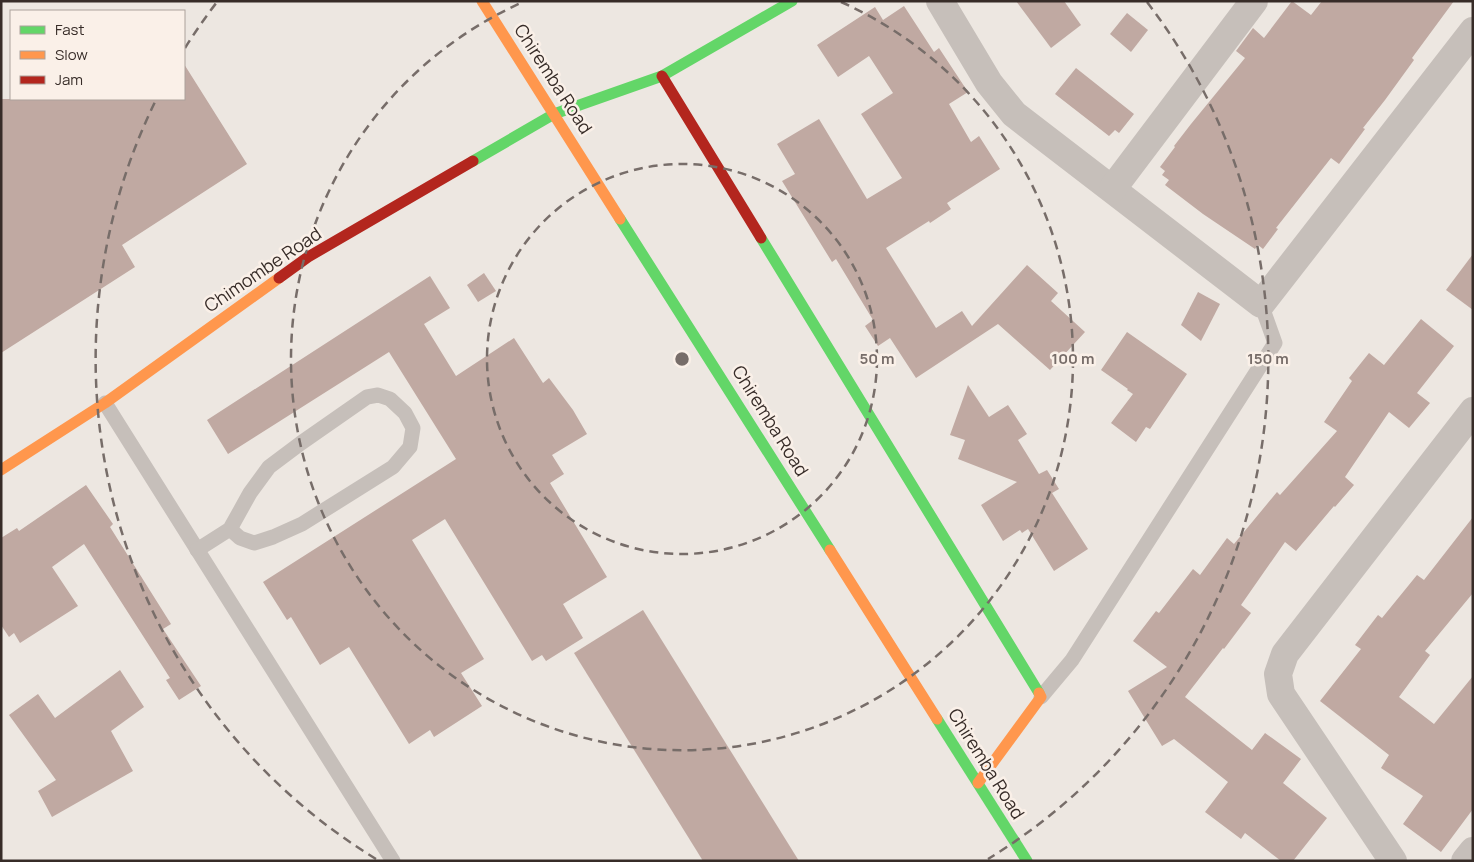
<svg xmlns="http://www.w3.org/2000/svg" width="1474" height="862" font-family="Manrope,sans-serif">
<style>
.building{fill:#c0a9a2}
.lines{fill:none;stroke-linecap:round;stroke-linejoin:round}
.lane{stroke:#c6bfba;stroke-width:15}
.street{stroke:#c6bfba;stroke-width:28}
.fast{stroke:#63d668;stroke-width:11}
.slow{stroke:#ff974d;stroke-width:11}
.jam{stroke:#b3261e;stroke-width:11}
.ring{fill:none;stroke:#776d69;stroke-width:2.5;stroke-dasharray:9 6}
.labels{text-anchor:middle;stroke-width:5;stroke-linejoin:round;paint-order:stroke}
.street-label{font-size:18px;fill:#372c28;stroke:#faf0e8}
.centre{fill:#776d69;stroke:#faf0e8;stroke-width:2.5}
.ring-label{font-size:15px;text-anchor:middle;font-weight:bold;fill:#776d69;stroke:#faf0e8;stroke-width:5;stroke-linejoin:round;paint-order:stroke}
</style>
<rect width="100%" height="100%" fill="#ede7e1"/>
<!-- building -->
<g class="building">
<path d="M1016,1H1064L1081,25L1051,48Z"/>
<path d="M1292,1L1311,15L1322,1H1454L1412,58L1414,60L1385,100L1363,128L1365,129L1339,164L1331,158L1276,228L1278,229L1263,249L1258,245L1255,249L1203,214L1165,185L1169,180L1162,175L1165,171L1160,167L1175,147L1174,146L1191,124L1245,58L1236,51L1253,28L1264,38Z"/>
<path d="M904,6L934,52L939,48L968,92L949,104L971,142L979,136L1000,169L947,203L951,209L930,223L929,221L886,248L936,328L962,311L972,326L1027,265L1058,293L1051,301L1085,332L1050,370L998,324L916,378L890,338L878,346L865,326L873,320L836,259L832,262L782,181L795,174L777,144L819,119L867,199L902,178L861,114L893,93L869,56L838,77L817,45L875,7L883,20Z"/>
<path d="M1127,13L1148,30L1131,52L1110,34Z"/>
<path d="M184,64L247,164L122,245L135,267L1,353V99H184Z"/>
<path d="M1076,68L1134,114L1119,133L1115,130L1109,136L1055,94Z"/>
<path d="M1473,254V310L1446,290Z"/>
<path d="M484,273L496,291L478,302L467,285Z"/>
<path d="M430,276L450,308L424,324L456,376L514,338L543,383L549,378L573,410L587,434L552,455L564,474L550,483L607,577L563,604L583,638L546,661L542,655L532,661L445,519L412,540L484,659L461,673L482,706L434,737L430,730L409,744L349,647L320,665L291,617L287,620L263,582L456,459L389,352L228,454L207,420Z"/>
<path d="M1198,292L1220,304L1201,341L1181,325Z"/>
<path d="M1421,319L1454,346L1417,393L1430,403L1409,428L1389,412L1345,477L1354,485L1335,507L1334,506L1296,551L1285,542L1241,605L1251,613L1224,649L1223,648L1185,697L1252,750L1265,733L1301,759L1283,783L1327,818L1293,861H1281L1245,833L1241,839L1205,812L1228,782L1174,739L1162,746L1128,691L1167,667L1133,641L1156,611L1159,613L1193,569L1200,575L1227,538L1234,544L1277,492L1280,495L1337,431L1324,422L1352,381L1349,378L1369,353L1384,365Z"/>
<path d="M1127,332L1187,374L1150,429L1146,427L1136,442L1111,423L1133,394L1127,390L1128,389L1101,370Z"/>
<path d="M968,385L989,417L1008,405L1027,434L1018,440L1039,474L1047,470L1059,489L1052,493L1088,549L1054,571L1028,529L1022,533L1020,530L1003,541L981,505L1017,482L958,459L965,440L950,435Z"/>
<path d="M86,485L113,524L110,527L171,624L163,629L201,686L179,700L166,680L170,678L84,544L52,567L78,606L20,643L14,633L9,637L1,625V538L17,528L19,531Z"/>
<path d="M1473,517V593L1425,651L1430,655L1399,697L1434,724L1473,676V809L1441,852L1403,824L1423,796L1381,768L1389,755L1320,701L1361,649L1355,645L1378,615L1382,618L1417,575L1424,580Z"/>
<path d="M643,610L799,861H703L574,653Z"/>
<path d="M120,670L144,707L111,731L133,771L52,817L38,791L56,780L9,715L38,694L55,718Z"/>
</g>
<g class="lines">
<!-- lane -->
<g class="lane">
<path d="M105,403L393,861"/>
<path d="M197,550L230,529L250,493L269,467L301,443L367,397L378,395L390,399L405,413L413,428L410,447L393,467L302,524L273,537L254,543L240,538L230,529"/>
<path d="M1041,697L1072,660L1275,343L1261,304"/>
</g>
<!-- street -->
<g class="street">
<path d="M940,1L989,83L1014,114L1261,304L1473,31"/>
<path d="M1113,188L1254,1"/>
<path d="M1393,861L1281,694L1278,674L1285,654L1473,411"/>
<path d="M1465,861L1473,851"/>
</g>
<!-- fast -->
<g class="fast">
<path d="M473,161L554,114L662,76L792,1"/>
<path d="M620,219L830,550"/>
<path d="M761,238L1039,693"/>
<path d="M937,719L1027,861"/>
</g>
<!-- slow -->
<g class="slow">
<path d="M482,1L620,219"/>
<path d="M1,470L105,403L279,278"/>
<path d="M830,550L937,719"/>
<path d="M978,783L1041,697L1039,693"/>
</g>
<!-- jam -->
<g class="jam">
<path d="M662,76L761,238"/>
<path d="M279,278L308,257L473,161"/>
</g>
</g>
<!-- distance rings -->
<g class="ring">
<circle cx="682" cy="359" r="195"/>
<path d="M841 2A391 391 0 1 1 523 2"/>
<path d="M376 859A586 586 0 0 1 155 102M185 48A586 586 0 0 1 217 2M1147 2A586 586 0 0 1 988 859"/>
</g>
<g class="labels">
<!-- street labels -->
<g class="street-label">
<text transform="translate(553 79) rotate(57)" y="6">Chiremba Road</text>
<text transform="translate(263 270) rotate(-34)" y="6">Chimombe Road</text>
<text transform="translate(770 421) rotate(58)" y="6">Chiremba Road</text>
<text transform="translate(986 764) rotate(58)" y="6">Chiremba Road</text>
</g>
</g>
<circle cx="682" cy="359" r="8" class="centre"/>
<g class="ring-label">
<text x="877" y="364">50 m</text>
<text x="1073" y="364">100 m</text>
<text x="1268" y="364">150 m</text>
</g>
<!-- border -->
<rect width="1474" height="862" fill="none" stroke="#372c28" stroke-width="5"/>
<!-- legend -->
<rect x="10" y="10" width="175" height="90" fill="#faf0e8" stroke="#aca29b"/>
<rect x="20" y="26" width="25" height="8" fill="#63d668" stroke="#aca29b"/>
<text x="55" y="35" font-size="15" fill="#372c28">Fast</text>
<rect x="20" y="51" width="25" height="8" fill="#ff974d" stroke="#aca29b"/>
<text x="55" y="60" font-size="15" fill="#372c28">Slow</text>
<rect x="20" y="76" width="25" height="8" fill="#b3261e" stroke="#aca29b"/>
<text x="55" y="85" font-size="15" fill="#372c28">Jam</text>
</svg>
